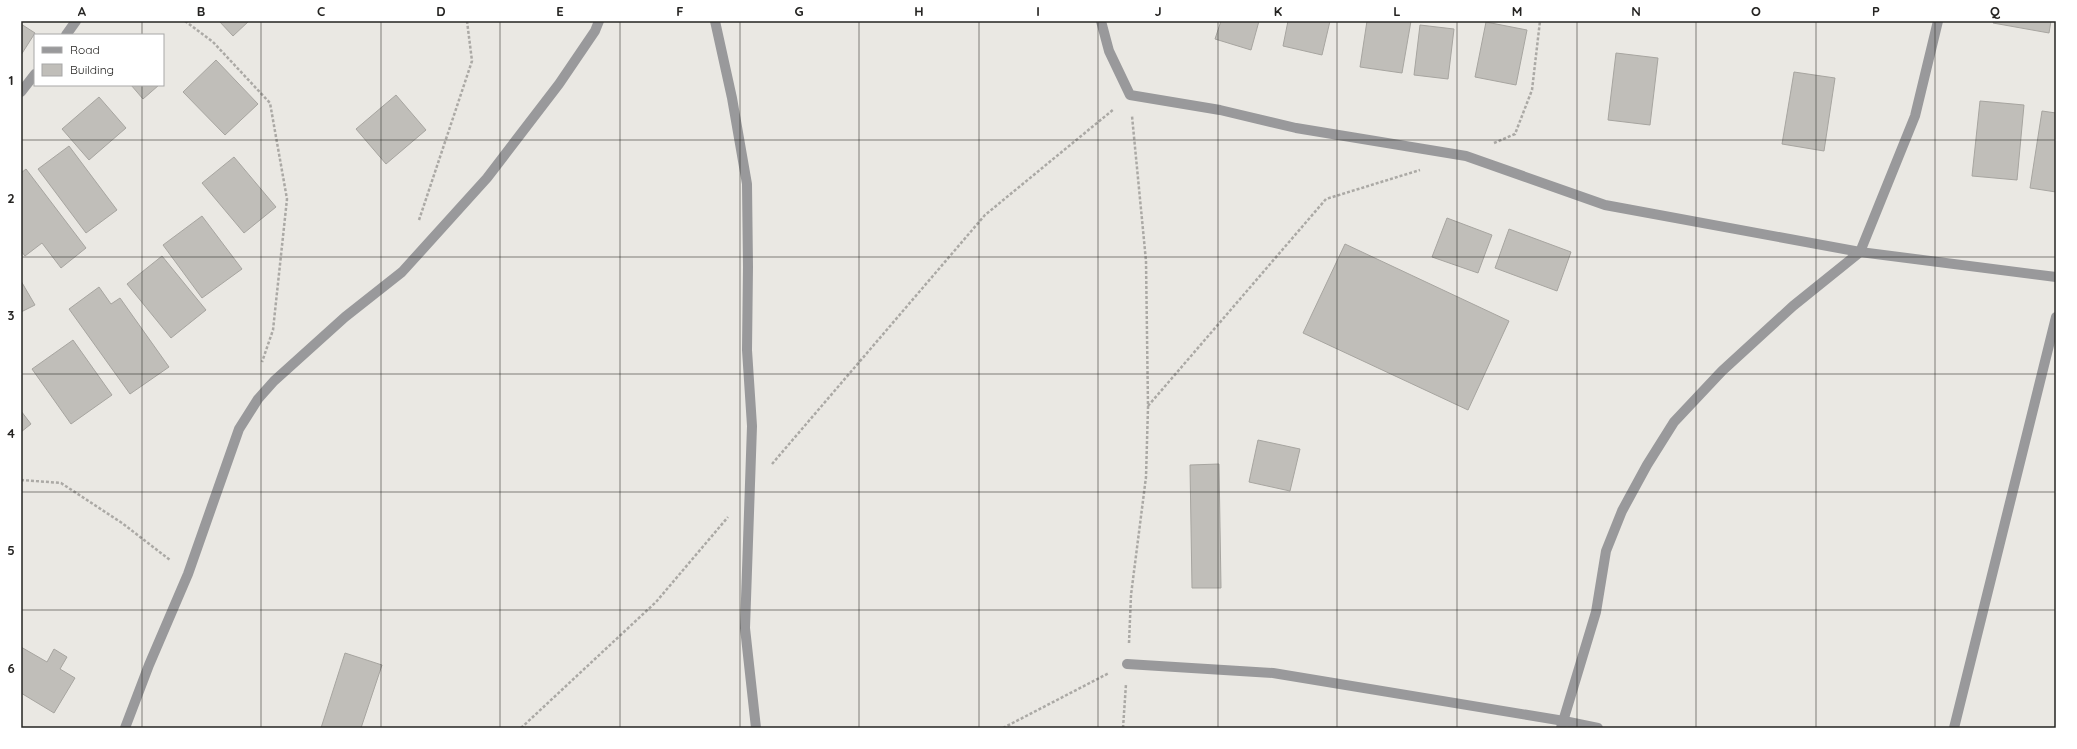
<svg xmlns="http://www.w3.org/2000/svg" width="2077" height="749" font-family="Quicksand,sans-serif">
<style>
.building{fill:#c0beb9;stroke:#a7a5a0}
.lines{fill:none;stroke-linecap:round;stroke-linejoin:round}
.path{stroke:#aba9a5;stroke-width:2.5;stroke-dasharray:3 2;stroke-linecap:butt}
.street{stroke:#99999b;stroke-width:10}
.grid{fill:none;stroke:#252422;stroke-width:1;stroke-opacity:0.55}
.neatline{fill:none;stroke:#252422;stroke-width:1.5}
.grid-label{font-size:13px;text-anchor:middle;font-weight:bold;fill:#252422}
</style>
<rect width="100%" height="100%" fill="#eae8e3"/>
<!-- building -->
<g class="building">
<path d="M219,21H249L233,36Z"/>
<path d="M1221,21H1259L1251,50L1215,39Z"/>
<path d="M1288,21H1330L1322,55L1283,46Z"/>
<path d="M1367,21H1411L1402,73L1360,67Z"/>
<path d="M1994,21H2051L2049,33L1993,23Z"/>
<path d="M1486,22L1527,30L1516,85L1475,77Z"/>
<path d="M21,24L35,33L21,55Z"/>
<path d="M1420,25L1454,29L1448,79L1414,75Z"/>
<path d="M1616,53L1658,58L1650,125L1608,120Z"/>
<path d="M216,60L258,104L225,135L183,92Z"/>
<path d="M1794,72L1835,78L1824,151L1782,144Z"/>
<path d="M131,85H159L143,99Z"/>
<path d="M396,95L426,130L386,164L356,129Z"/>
<path d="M99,97L126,128L89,160L62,129Z"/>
<path d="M1980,101L2024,105L2017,180L1972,176Z"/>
<path d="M2042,111L2056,113V192L2030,188Z"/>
<path d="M69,146L117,210L86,233L38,169Z"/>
<path d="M234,157L276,207L244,233L202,183Z"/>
<path d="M26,169L86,248L61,268L42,243L25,256L21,251V173Z"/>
<path d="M202,216L242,269L202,298L163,245Z"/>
<path d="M1447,218L1492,235L1478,273L1432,257Z"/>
<path d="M1509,229L1571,252L1557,291L1495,268Z"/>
<path d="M1345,244L1509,321L1468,410L1303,333Z"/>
<path d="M162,256L206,310L171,338L127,284Z"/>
<path d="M21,281L35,305L21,312Z"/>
<path d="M99,287L111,304L120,298L169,367L130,394L69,309Z"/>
<path d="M73,340L112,395L71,424L32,369Z"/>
<path d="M21,411L31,424L21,432Z"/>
<path d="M1258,440L1300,449L1290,491L1249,482Z"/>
<path d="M1219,464L1221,588H1192L1190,465Z"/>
<path d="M21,647L47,662L54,649L67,657L60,669L75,678L54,713L21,693Z"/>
<path d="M345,653L382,665L361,728H321Z"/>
</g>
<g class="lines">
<!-- path -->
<g class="path">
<path d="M185,21L213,42L270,103L287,199L273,330L262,362"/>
<path d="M1494,143L1515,134L1532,90L1540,21"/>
<path d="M419,220L472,61L467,21"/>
<path d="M1148,406L1326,199L1420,170"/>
<path d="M772,464L985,215L1114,109"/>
<path d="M21,480L61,483L122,523L170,560"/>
<path d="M1129,643L1131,595L1146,477L1148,407L1146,261L1132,116"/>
<path d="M521,728L656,602L728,517"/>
<path d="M1003,728L1109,673"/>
<path d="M1123,728L1126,684"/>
</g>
<!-- street -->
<g class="street">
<path d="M715,21L732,98L747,184L748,267L747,350L752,426L745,628L756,728"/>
<path d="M1101,21L1109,51L1130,95L1220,110L1296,128L1466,156L1605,205L1860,252L2056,277"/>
<path d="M66,35L76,21"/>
<path d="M21,92L35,74"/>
<path d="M1127,664L1273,673L1564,721L1598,728"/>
<path d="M125,728L149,665L188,574L239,429L258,399L274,381L345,317L402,272L487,178L559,84L595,31L599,21"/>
<path d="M1561,728L1596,612L1606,551L1622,511L1647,465L1674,422L1722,371L1793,306L1860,252L1915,116L1938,21"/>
<path d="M1954,728L2056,317"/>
</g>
</g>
<!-- grid -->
<path class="grid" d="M142,21V35M261,21V728M381,21V728M500,21V728M620,21V728M740,21V728M859,21V728M979,21V728M1098,21V728M1218,21V728M1337,21V728M1457,21V728M1577,21V728M1696,21V728M1816,21V728M1935,21V728M142,85V728M21,140H2056M21,257H2056M21,374H2056M21,492H2056M21,610H2056"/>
<!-- border -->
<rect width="2077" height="749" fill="none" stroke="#ffffff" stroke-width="44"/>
<!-- legend -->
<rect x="34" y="34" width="130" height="52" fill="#ffffff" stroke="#a8a7a7"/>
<rect x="42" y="47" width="20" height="6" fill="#99999b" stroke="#a8a7a7"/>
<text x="70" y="54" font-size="12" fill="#252422">Road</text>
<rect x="42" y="64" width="20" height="12" fill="#c0beb9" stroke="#a8a7a7"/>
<text x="70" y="74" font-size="12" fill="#252422">Building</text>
<rect x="22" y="22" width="2033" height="705" class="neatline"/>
<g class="grid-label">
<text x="82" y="16">A</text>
<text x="201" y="16">B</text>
<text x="321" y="16">C</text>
<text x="441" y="16">D</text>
<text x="560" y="16">E</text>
<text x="680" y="16">F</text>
<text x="799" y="16">G</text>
<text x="919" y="16">H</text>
<text x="1038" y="16">I</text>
<text x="1158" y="16">J</text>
<text x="1278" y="16">K</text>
<text x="1397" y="16">L</text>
<text x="1517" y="16">M</text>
<text x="1636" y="16">N</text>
<text x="1756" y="16">O</text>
<text x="1876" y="16">P</text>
<text x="1995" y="16">Q</text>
<text x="11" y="85">1</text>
<text x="11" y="203">2</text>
<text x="11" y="320">3</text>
<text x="11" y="438">4</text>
<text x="11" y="555">5</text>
<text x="11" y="673">6</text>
</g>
</svg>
